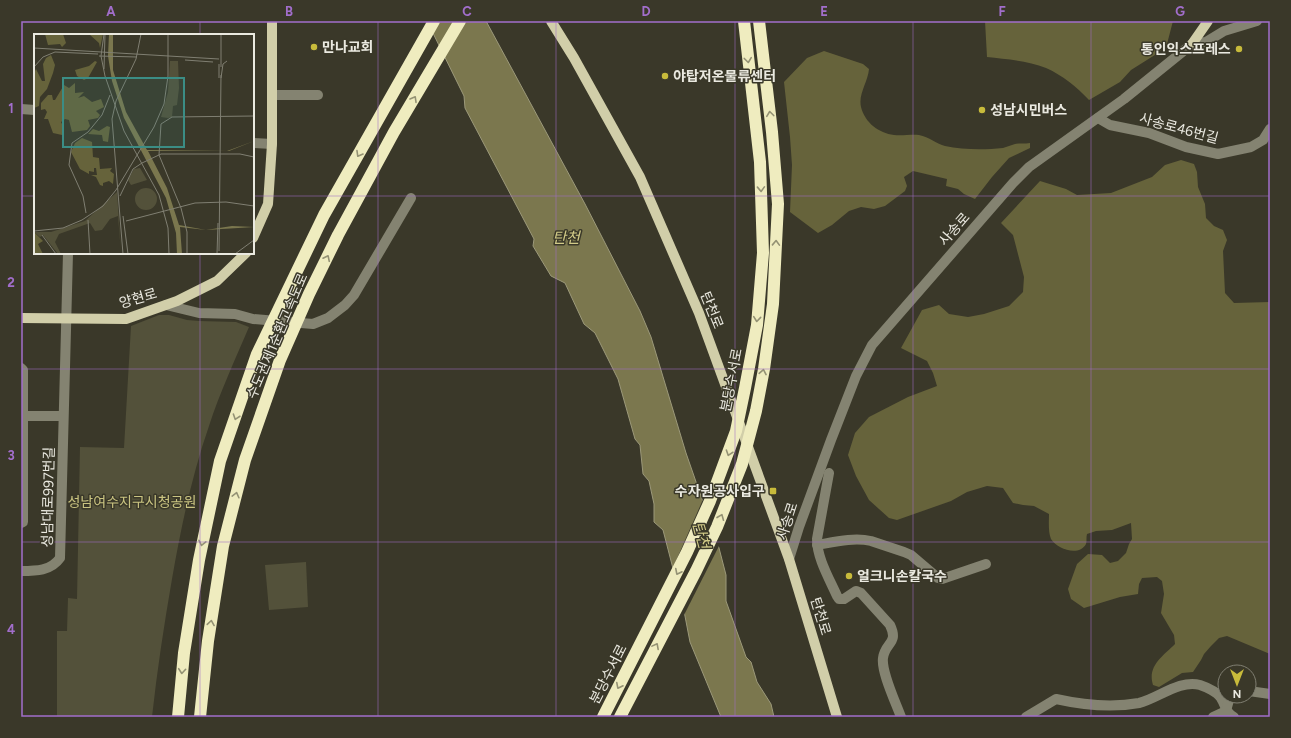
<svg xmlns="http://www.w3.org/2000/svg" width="1291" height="738" font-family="Figtree,'Noto Sans KR',sans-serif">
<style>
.green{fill:#53513a}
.forest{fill:#66633b}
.water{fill:#7b774e;stroke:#9c997a}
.pier{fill:#3a3829}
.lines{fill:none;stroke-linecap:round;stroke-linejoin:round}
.minor{stroke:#848371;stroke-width:10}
.major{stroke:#d1cea9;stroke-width:10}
.highway{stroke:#efecbf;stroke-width:12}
.oneway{stroke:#949274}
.grid{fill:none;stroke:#a26ecb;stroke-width:1;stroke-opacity:0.55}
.poi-dot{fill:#c8bb3b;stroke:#3a3829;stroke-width:1.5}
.labels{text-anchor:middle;stroke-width:3;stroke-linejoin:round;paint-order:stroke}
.poi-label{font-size:14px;font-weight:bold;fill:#eae9e0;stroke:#3a3829;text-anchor:start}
.street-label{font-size:14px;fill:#eae9e0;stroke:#3a3829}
.park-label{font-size:14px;fill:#cac481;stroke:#3a3829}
.water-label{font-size:15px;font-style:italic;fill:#d2cb88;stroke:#3a3829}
.inset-road{fill:none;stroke:#807f72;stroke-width:1}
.view{fill:#3b8d85;fill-opacity:0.15;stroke:#3b8d85;stroke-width:2}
.inset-edge{fill:none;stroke:#eae9e0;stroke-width:2}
.neatline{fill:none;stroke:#a26ecb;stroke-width:1.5}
.grid-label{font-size:13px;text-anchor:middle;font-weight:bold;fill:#a26ecb}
</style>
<rect width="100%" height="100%" fill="#3a3829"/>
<!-- green -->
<g class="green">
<path d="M159,315H169L187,320L199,321L236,322L249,327C235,360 220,392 209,426C192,475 181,527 172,579C164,625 157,671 152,717H57V631H67L68,598L77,599L80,447L124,448L131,326Z"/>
<path d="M306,562L308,607L269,610L265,565Z"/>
</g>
<!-- forest -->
<g class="forest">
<path d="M985,21H1173L1167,44L1158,53L1131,70L1120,82L1089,100C1077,87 1062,75 1046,68C1028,61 1006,59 987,57Z"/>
<path d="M824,51L863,64L869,69C868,82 858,94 861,107C865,123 879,133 894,135C903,136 911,134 919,135C929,137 937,144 945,146C963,150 985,150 1003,148C1007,147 1011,145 1015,144C1019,143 1025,144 1030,143V148L1009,158L992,177L975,199L964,194L958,189L946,186L947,179L913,171L904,177L907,186L905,191L885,206L874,209L861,207L849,211L832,225L818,233L790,212L792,165L790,137L784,82L807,58Z"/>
<path d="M1181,160L1194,164L1197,172L1198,187L1205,204L1206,218L1214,226L1223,230L1227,240L1223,251L1225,293L1234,303L1270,302V654L1227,636L1219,638L1211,646L1204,654L1201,660L1193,672L1182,673L1159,687L1153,685C1147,666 1163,656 1175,644L1174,635L1161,613L1164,594L1162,581L1157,577L1142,578L1139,584L1138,594L1120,597L1084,608L1071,599L1068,589L1077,564L1088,554L1102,555L1110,563L1118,561L1126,553L1129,544L1132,539L1131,523L1112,530L1096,531L1087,534C1086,537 1087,541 1086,544C1079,557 1057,549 1051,539C1048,532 1049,521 1049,514L1034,506L1023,505L1013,503L1003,488L987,486L967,492L951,501L897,520L889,518L869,500L856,476L848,455L855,433L869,417L908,397L937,386L933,373L927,361L901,348L922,310L939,305L949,314L968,317L984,314L1009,306L1023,292L1024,277L1013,235L1001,223L1040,181L1066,189L1077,195L1111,193L1152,177L1165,165Z"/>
</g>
<!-- water -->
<path class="water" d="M427,21H486L585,204L640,311L651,337L686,453L719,548L726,575V601L746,657L751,662L757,682L771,704L774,717H721L690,642L684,611L663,530L654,522V504L649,481L643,474L640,445L635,439L618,379L595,333L584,324L565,283L551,276L533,246L534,239L465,108L464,96Z"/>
<!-- pier -->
<path class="pier" d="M704,497L720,544L683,617L672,570Z"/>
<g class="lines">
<!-- minor -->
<g class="minor">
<path d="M272,95H318"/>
<path d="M21,109L35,110"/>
<path d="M1098,118L1110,125L1149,133L1186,147L1218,154L1251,147L1263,140L1270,129"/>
<path d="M253,143L272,144"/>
<path d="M166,305L199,313L235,314L253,319L313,324L328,318L345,305L354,295L411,198"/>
<path d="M21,368L23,370V522L21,523"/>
<path d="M21,416H63"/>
<path d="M829,473L817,539C817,558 829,578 837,596L839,599H844L856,591L861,593L890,625C899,644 885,642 883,658C881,672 896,703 901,717"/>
<path d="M817,545C834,542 854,537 871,541L904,552L911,555L938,578L942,579L986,564"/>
<path d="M789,559L799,527L831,440L856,376L872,345L1013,183L1029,167L1124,99L1192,44L1206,42L1224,31L1257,21"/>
<path d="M21,571C36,571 51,571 60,558L68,253"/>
<path d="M1249,691L1270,694"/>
<path d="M1026,717L1056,699C1083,705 1112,708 1139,703C1157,699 1180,679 1200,685C1206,687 1217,692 1221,698C1226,706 1225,712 1234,717"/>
<path d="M1213,717L1226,711L1229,700L1236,696"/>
</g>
<!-- major -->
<g class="major">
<path d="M551,21L574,58L640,177L699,313L789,559L837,717"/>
<path d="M1192,44L1208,21"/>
<path d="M253,238L268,204L272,144V21"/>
<path d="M21,318L126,319L177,301L217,281L246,253"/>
</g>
<!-- highway -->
<g class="highway">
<path d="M178,717L184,653L199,560L220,461L257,354L324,215L434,21"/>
<path d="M200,717L208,641L223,546L245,460L280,360L309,294L338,235L394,132L460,21"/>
<path d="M603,717L687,552L710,501L736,431L745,388L757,325L763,253L760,162L744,21"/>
<path d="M620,717L696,571L717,527L742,464L756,411L764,369L773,304L778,204L772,132L759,21"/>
</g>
</g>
<!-- one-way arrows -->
<defs><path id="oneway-chevron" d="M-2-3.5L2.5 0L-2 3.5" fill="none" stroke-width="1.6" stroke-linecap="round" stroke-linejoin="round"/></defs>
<g class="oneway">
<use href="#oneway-chevron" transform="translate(748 60) rotate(83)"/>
<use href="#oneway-chevron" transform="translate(414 99) rotate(-60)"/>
<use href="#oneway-chevron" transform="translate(770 114) rotate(-97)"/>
<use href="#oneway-chevron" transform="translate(359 154) rotate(120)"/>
<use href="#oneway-chevron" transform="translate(761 189) rotate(88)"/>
<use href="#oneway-chevron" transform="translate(776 243) rotate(-88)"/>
<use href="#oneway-chevron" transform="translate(327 258) rotate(-64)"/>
<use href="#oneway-chevron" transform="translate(757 319) rotate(96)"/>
<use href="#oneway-chevron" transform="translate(763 372) rotate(-79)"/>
<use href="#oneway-chevron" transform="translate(236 417) rotate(109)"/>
<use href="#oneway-chevron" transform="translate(729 453) rotate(109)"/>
<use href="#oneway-chevron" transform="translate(236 495) rotate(-76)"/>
<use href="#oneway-chevron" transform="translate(721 517) rotate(-68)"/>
<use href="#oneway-chevron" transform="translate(202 543) rotate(102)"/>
<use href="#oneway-chevron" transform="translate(678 572) rotate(117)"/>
<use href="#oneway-chevron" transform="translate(211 623) rotate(-81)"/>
<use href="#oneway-chevron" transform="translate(656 646) rotate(-62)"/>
<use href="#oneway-chevron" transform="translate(182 671) rotate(95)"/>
<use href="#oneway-chevron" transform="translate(619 686) rotate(117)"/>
</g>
<!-- grid -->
<path class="grid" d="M200,21V35M378,21V717M556,21V717M735,21V717M913,21V717M1091,21V717M21,196H35M253,196H1270M200,253V717M21,369H1270M21,542H1270"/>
<!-- markers -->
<g class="poi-dot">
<circle cx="314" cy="47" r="4"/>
<circle cx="1239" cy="49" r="4"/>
<circle cx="665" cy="76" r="4"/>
<circle cx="982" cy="110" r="4"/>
<rect x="769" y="487" width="8" height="8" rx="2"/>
<circle cx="849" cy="576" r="4"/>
</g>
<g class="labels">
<!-- poi labels -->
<g class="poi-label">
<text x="322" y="52">만나교회</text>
<text x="1231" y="54" text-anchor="end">통인익스프레스</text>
<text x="673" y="81">야탑저온물류센터</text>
<text x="990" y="115">성남시민버스</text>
<text x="765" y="496" text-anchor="end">수자원공사입구</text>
<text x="857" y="581">얼크니손칼국수</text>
</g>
<!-- street labels -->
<g class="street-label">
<text transform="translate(1179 128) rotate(15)" y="5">사송로46번길</text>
<text transform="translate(954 229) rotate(-49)" y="5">사송로</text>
<text transform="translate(138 298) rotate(-16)" y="5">양현로</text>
<text transform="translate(712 310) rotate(68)" y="5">탄천로</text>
<text transform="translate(277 336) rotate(-67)" y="5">수도권제1순환고속도로</text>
<text transform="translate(731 380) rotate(-79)" y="5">분당수서로</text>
<text transform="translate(48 497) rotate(-89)" y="5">성남대로997번길</text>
<text transform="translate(787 521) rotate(-72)" y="5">사송로</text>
<text transform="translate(821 616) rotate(73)" y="5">탄천로</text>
<text transform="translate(608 674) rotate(-63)" y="5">분당수서로</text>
</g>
<!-- park labels -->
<g class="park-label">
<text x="132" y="507">성남여수지구시청공원</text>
</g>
<!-- water labels -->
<g class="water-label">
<text x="566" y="243">탄천</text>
<text transform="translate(701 535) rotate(75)" y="5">탄천</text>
</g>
</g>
<!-- overview -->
<g transform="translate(34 34)">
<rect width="220" height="220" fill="#3a3829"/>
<path d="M136,27H144L145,54L143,71L139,72L138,83L134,84L127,83L134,58ZM106,134L113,146L97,151L94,146L100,135ZM101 165a11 11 0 1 1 22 0a11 11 0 1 1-22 0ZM83,158L87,219L84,182L76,185L68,196L61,197L56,189L25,200L21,208L27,220H24L9,201L6,203L0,198H17L51,187Z" fill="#53513a"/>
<path d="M11,0H29L32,9L28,13L26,10L14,11ZM55,0H69L66,14L65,9ZM17,21L21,31L19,39L13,55L6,63L5,72L0,74L1,37L2,35L8,47H11L9,30L12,24ZM61,27L63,28L54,44L50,46L43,42L41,36L55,32ZM41,49V59L50,58L44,64L50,62L58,68L67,65L70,73L62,77L66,81L64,84L54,86L56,92L53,96L38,98L35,86L31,85L27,88L30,94L28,101L19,99L14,85H10L13,78L11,75L7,76V69L14,61H18L19,66H21L30,51L35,54ZM73,92L76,93L74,108L69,107L68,101L54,100L59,95L65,97ZM48,104L58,108L59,123L65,124L66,135L78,134L76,137L80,140L79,150L75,147L69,149V152L66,151L62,143L57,141H63L62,134H60V138L55,137V140L46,135L37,118L41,109ZM1,199L9,207L4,210L9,220H0Z" fill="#66633b"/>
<path d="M75,0H79V36L92,78L113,116L195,117L220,107L193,117H114L133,154L145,191L172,196L198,192L220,193L172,196L146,193L148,220H143L142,199L132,164L90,84L78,47L74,22Z" fill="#7b774e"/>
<path class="inset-road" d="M70,0L67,22L71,42L90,97L125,161L134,194L135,220M0,14L185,25M65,22L103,23M151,26L179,28M0,33L9,23L21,18L64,20M187,33V0M70,35L71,0M185,44V30M187,44L189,30L193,27M38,109L54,98L68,81L76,61M38,109L35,131L49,162L52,179M108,129L127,120H206L220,123M86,162L99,135L108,129M89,182L94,220M54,186L56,220M92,187L161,169L192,168L220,172M0,197L29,194L48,186L69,172L82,156L120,93L130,70L134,42V0M8,201L22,220M185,217L187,41M89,220L78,85L82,67L102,25L107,0M153,220V198L147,174L125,121L127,90L138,83L220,82M183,220L184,189M201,220L220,206"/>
<path class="view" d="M29,44H150V113H29Z"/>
<rect width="220" height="220" class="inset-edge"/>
</g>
<!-- border -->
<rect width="1291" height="738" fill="none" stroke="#3a3829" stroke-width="44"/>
<!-- north arrow -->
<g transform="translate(1237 684) rotate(180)"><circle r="19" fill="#3a3829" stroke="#807f72"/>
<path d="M0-3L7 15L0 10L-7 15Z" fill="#c8bb3b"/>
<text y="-6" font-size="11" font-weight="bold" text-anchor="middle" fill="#eae9e0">N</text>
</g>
<rect x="22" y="22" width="1247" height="694" class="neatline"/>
<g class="grid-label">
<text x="111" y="16">A</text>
<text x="289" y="16">B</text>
<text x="467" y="16">C</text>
<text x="646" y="16">D</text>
<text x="824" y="16">E</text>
<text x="1002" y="16">F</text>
<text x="1180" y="16">G</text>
<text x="11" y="113">1</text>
<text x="11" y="287">2</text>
<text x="11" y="460">3</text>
<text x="11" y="634">4</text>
</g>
</svg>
